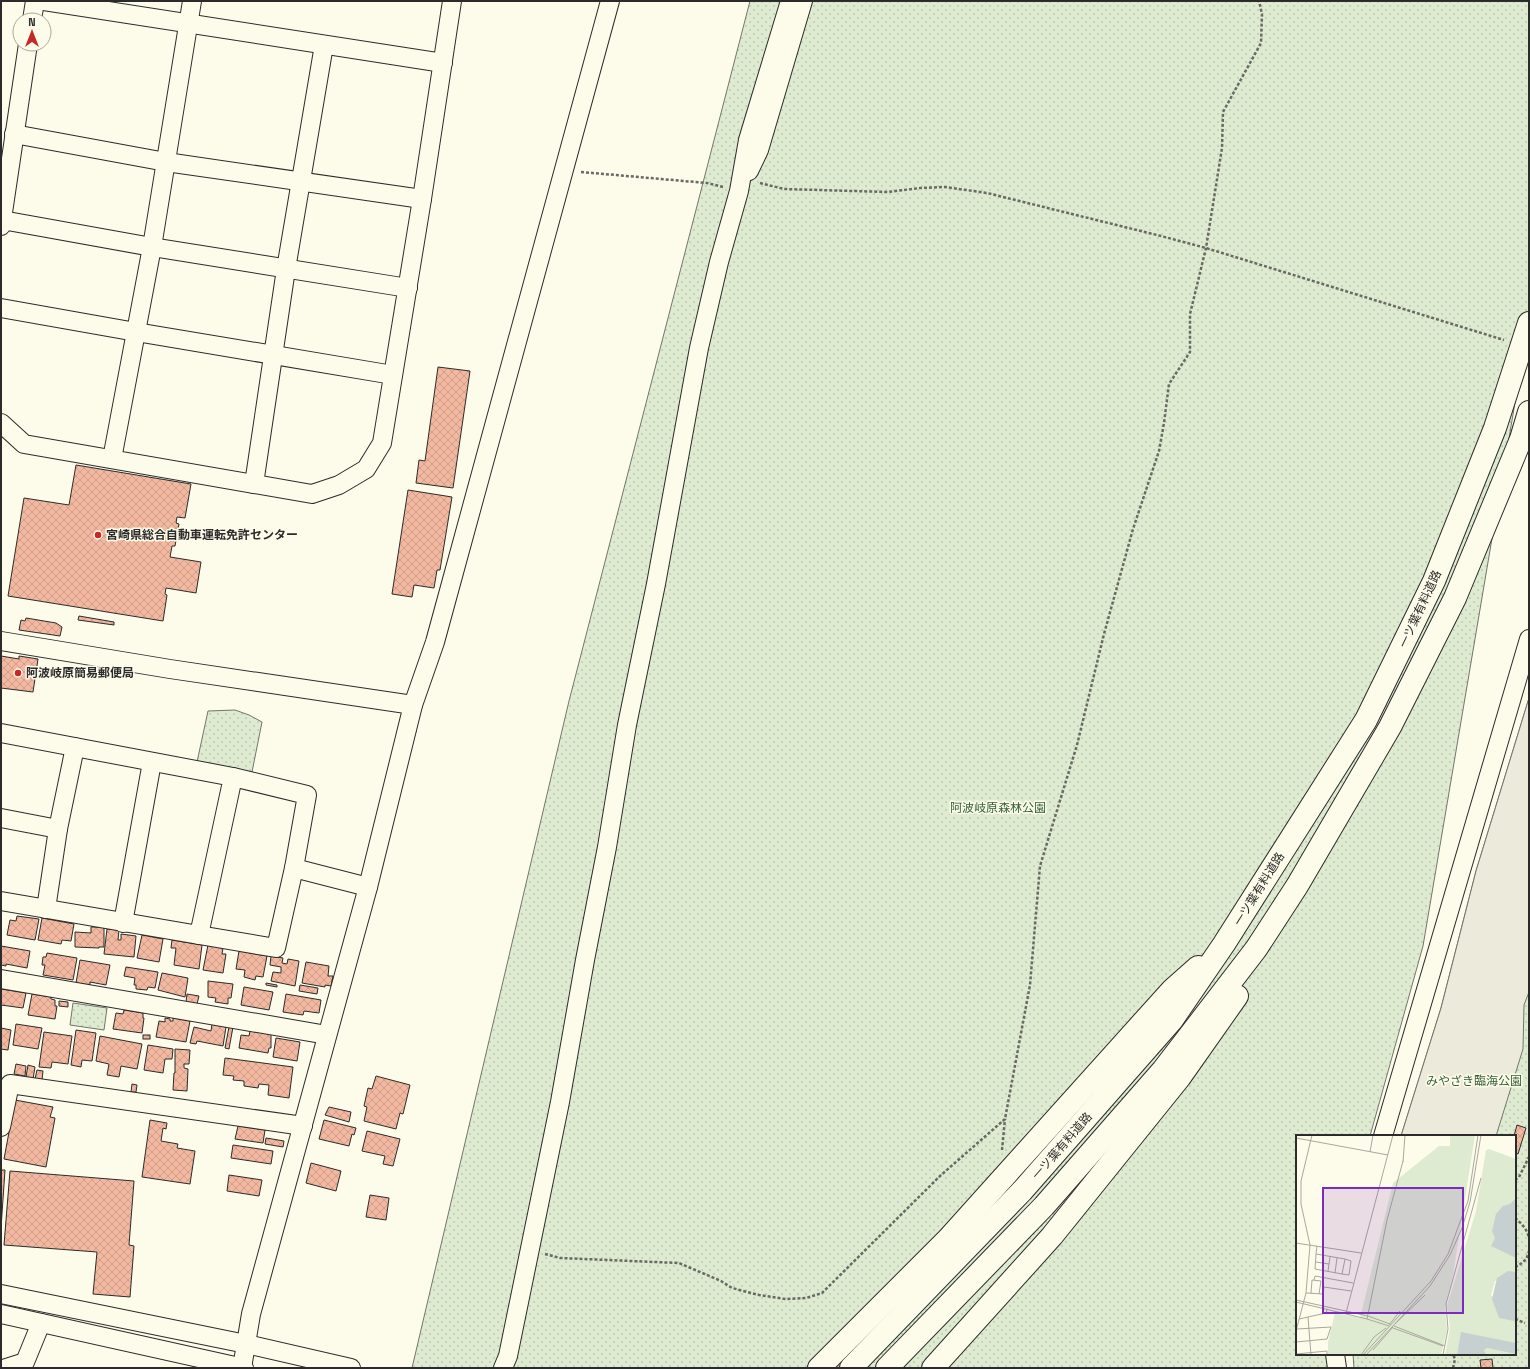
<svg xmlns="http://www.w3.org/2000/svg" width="1530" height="1369" font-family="'Space Grotesk','Noto Sans JP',sans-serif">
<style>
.park{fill:url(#park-dots);stroke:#74746e}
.parking{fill:#eceadb;stroke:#74746e}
.building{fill:url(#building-cross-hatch);stroke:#2b2b2b}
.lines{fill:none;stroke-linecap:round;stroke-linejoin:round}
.minor-casing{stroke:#2b2b2b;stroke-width:20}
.major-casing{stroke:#2b2b2b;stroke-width:24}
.path{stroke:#6a6964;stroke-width:2.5;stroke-dasharray:3 2;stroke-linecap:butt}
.minor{stroke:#fdfbea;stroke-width:18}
.major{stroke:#fdfbea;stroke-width:22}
.poi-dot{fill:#c62828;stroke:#fdfbea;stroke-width:1.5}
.labels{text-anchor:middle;stroke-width:3;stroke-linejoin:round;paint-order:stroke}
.poi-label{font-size:12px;font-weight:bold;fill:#2b2b2b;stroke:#fdfbea;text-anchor:start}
.street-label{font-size:12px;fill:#2b2b2b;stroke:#fdfbea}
.park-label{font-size:12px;fill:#34623c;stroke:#fdfbea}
.inset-road{fill:none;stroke:#a9a89e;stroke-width:1}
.view{fill:#7b2cbf;fill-opacity:0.15;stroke:#7b2cbf;stroke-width:2}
.inset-edge{fill:none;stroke:#2b2b2b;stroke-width:2}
</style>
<defs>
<pattern id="park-dots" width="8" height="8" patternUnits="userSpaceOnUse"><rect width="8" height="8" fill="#deebd1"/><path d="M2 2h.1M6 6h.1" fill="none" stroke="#bfcab4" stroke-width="1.8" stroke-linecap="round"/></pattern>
<pattern id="building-cross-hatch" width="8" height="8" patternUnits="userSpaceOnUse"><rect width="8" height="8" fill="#f2b8a0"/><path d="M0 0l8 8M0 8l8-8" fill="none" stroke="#d09e8a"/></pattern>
</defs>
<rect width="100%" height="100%" fill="#fdfbea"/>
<!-- park -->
<g class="park">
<path d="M750,1H1529V320L1423,946L1370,1136H1297V1354H1327L1328,1368H412L569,701Z"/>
<path d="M1529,698V1368H1354L1353,1354H1515V1136H1401L1441,1008L1476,871Z"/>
<path d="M235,710L249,715L262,722L252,772L197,762L208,711Z"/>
<path d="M73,1003L107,1008L104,1030L70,1025Z"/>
</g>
<!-- parking -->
<path class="parking" d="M1529,698V992L1524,1005L1523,1049L1496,1136H1401L1441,1008L1476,871Z"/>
<!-- building -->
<g class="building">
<path d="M438,367L470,371L453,488L416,483L419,460L425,461Z"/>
<path d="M76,465L191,484L185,518L177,517L176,523L179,524L175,546H172L170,557L201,562L196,593L166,588L165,594L167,595L163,621L8,596L24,498L69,505Z"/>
<path d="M408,490L452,497L440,570H437L434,588L414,585L412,597L392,594Z"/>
<path d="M79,616L114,622V625L78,620Z"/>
<path d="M26,618L56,623L62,627L60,636L19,630L21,620L25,621Z"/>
<path d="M1,656L19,659V656L38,659L33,692L1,688Z"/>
<path d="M17,916L39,919L35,940L7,935L10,920L16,921Z"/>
<path d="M42,918L74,924L71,941L62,940L61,944L38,940Z"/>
<path d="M91,927H104V947H99V948L75,947V932L91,933Z"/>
<path d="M107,929L119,930L118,940H121V934L136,936L134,957L104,954Z"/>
<path d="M142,935L163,939L159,962L137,958Z"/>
<path d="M172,940L202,945L199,969L174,965L176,948H171Z"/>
<path d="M208,945L223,948L222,954H226L223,973L203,970Z"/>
<path d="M1,946L30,951L27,968L6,964V966L1,965Z"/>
<path d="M239,951L267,956L263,977L256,976L255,980L244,977L245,970L236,969Z"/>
<path d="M47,953L77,958L73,980L43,975L45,965H42L43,957H46Z"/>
<path d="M271,956L283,958L282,963L287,964L288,959L299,961L295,986L271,981L273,972L281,973V967L270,965Z"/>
<path d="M80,960L110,965L106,985L90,982V985L76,983Z"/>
<path d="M306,962L329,966L328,976H333L331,986L325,985V987L302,983Z"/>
<path d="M126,967L158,972L155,988L148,987L147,990L136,989V985H134L135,978L124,976Z"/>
<path d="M162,973L188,978L185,997L158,990Z"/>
<path d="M208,981L233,984L231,998H228V1004L215,1002L216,998L208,997Z"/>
<path d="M266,983L277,985V987L266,985Z"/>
<path d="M300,985L318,988L317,994L299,991Z"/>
<path d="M244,987L273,992L269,1010L241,1005Z"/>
<path d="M1,989L26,993L23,1008L1,1005Z"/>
<path d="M32,994L51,997V999L55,1000V1006H57L55,1019L28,1015Z"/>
<path d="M187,994L199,996L197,1004L186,1002Z"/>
<path d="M286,994L321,1000L319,1013L304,1011L303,1015L283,1012Z"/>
<path d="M59,1001L68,1002V1007L59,1006Z"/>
<path d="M124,1010L143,1013V1018H144L142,1033L113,1029L116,1013L123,1014Z"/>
<path d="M165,1018L170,1019V1021H173V1018L190,1021L186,1042L156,1037L159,1021L165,1022Z"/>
<path d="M16,1024L42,1028L38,1049L13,1045Z"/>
<path d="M212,1024L226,1027L223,1046L197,1041L196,1044L190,1043L194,1027L211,1031Z"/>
<path d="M229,1027H233L229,1049L225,1048Z"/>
<path d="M1,1028L11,1030L8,1050L1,1049Z"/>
<path d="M76,1030L96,1033L92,1061L82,1060L81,1067L71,1065Z"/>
<path d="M250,1031L271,1034V1048H269L268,1053L239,1048L241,1035L249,1036Z"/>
<path d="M44,1032L72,1036L68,1064L52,1062L51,1068L39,1067Z"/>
<rect x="143" y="1035" width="7" height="4"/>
<path d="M100,1036L142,1044L137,1069L121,1066L119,1077L107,1075L109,1064L96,1061Z"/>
<path d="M276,1038L300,1042L297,1061L273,1057Z"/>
<path d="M148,1045L173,1049L172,1059H165L163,1073L144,1070Z"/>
<path d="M175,1049L190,1050L189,1064H184V1068L188,1069L187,1091L173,1090L174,1073H175Z"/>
<path d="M225,1058L293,1067L289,1098L268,1095L269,1085L259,1084L258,1088L244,1086V1081L233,1080L234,1076L223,1075Z"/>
<path d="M16,1064L26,1066L25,1076L14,1074Z"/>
<path d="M28,1065L35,1067L33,1079L26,1077Z"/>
<path d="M37,1070L43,1071L42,1080L35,1079Z"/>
<path d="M376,1076L410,1085L403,1114L400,1113L396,1129L364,1121L367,1107L364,1106L368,1088L372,1089Z"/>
<path d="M132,1084L137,1085L136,1092H131Z"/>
<path d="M15,1100L53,1107L50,1117L55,1118L46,1167L4,1159Z"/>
<path d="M329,1107L351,1112L349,1122L325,1115Z"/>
<path d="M150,1120L167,1123L166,1129L163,1128L161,1141L178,1144L177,1148L195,1151L190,1184L142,1177Z"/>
<path d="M324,1120L356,1128L354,1135L352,1134L349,1146L319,1139Z"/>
<path d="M1517,1125L1526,1128L1518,1154L1515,1153V1136H1514Z"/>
<path d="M238,1126L265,1130L263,1143L235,1139Z"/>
<path d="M367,1131L400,1139L393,1166L383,1164L385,1156L362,1151Z"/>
<path d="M266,1138L284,1141L283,1147L265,1144Z"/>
<path d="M233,1145L273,1151L271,1164L231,1158Z"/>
<path d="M311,1163L341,1171L336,1191L306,1183Z"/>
<path d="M1,1170H5L1,1228Z"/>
<path d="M10,1171L134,1181L129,1245L134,1246L130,1297L93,1294L97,1252L4,1245Z"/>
<path d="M229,1175L262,1180L259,1196L227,1191Z"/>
<path d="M370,1195L389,1198L386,1220L366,1217Z"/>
<path d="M1492,1359L1493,1368H1481L1480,1360Z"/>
</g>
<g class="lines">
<!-- minor casing -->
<g class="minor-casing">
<g id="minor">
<path d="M44,1L443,63"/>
<path d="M32,20L35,1"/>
<path d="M14,134L166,162L422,199"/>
<path d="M749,171L759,150L803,1"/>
<path d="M2,220L152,247L408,288"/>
<path d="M1,226L28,44"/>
<path d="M1,308L136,332L393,375"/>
<path d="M1,423L24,444L312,494L339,485L366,469L382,443L422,199L452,1"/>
<path d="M112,459L152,247L192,1"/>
<path d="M254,484L286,269L324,45"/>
<path d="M1,641L170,669L413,705"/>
<path d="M1,733L233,777L199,935L1,901"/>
<path d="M1,818L58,829"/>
<path d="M294,868L368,887"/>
<path d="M46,909L58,829L75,747"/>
<path d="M123,923L152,762"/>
<path d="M199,935L276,948L294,868L307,795L233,777"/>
<path d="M1,979L327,1035"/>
<path d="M1,1127L10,1084L303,1126"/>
<path d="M1383,1136L1529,639"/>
<path d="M1,1294L246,1344L351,1368"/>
<path d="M1,1314L244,1368"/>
<path d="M1335,1354L1337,1368"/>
<path d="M6,1368L25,1362L41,1323"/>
<path d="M242,1368L251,1314L368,887L413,705L435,642L610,1"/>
<path d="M503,1368L508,1356L560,1102L585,960L607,847L627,725L656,584L699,348L719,262L739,191L748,140L790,1"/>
</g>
</g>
<!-- major casing -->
<g class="major-casing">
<g id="major">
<path d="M819,1368L948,1239L1172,990L1198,967"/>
<path d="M851,1368L1022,1191L1172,1020L1224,944L1366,720L1434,581L1495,428L1529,323"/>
<path d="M887,1368L1044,1206L1163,1070L1256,949L1297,886L1390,727L1455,598L1521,439L1529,412"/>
<path d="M933,1368L1052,1236L1180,1077L1237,996"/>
</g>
</g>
<!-- path -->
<g class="path">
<path d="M581,172L707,183L723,187"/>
<path d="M760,183L784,189L888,192L920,188L945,187L987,193L1161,236L1206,248L1504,340"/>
<path d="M1002,1150L1005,1119"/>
<path d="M1515,1180L1519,1177L1529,1157"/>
<path d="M1515,1218C1522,1224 1527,1229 1529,1238"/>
<path d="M545,1254L560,1258L679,1263L721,1281L732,1288L759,1295L785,1299L806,1298L822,1293L940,1176L1005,1119L1030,985L1040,866L1077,745L1104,634L1133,529L1159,451L1164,423L1169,384L1190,352V314L1206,248L1222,148L1223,112L1261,43L1262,14L1259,1"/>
<path d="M1515,1267C1523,1263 1527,1260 1529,1251"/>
<path d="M1515,1319L1525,1323"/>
<path d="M1453,1368L1455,1359L1453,1354"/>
</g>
<!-- minor -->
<use href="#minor" class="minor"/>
<!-- major -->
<use href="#major" class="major"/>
</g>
<!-- markers -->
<g class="poi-dot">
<circle cx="98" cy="535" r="4"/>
<circle cx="18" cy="673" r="4"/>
</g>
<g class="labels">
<!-- poi labels -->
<g class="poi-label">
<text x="106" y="539">宮崎県総合自動車運転免許センター</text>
<text x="26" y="677">阿波岐原簡易郵便局</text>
</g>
<!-- street labels -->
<g class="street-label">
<text transform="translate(1420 609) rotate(-65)" y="4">一ツ葉有料道路</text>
<text transform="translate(1259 889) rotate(-58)" y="4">一ツ葉有料道路</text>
<text transform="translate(1062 1146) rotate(-49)" y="4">一ツ葉有料道路</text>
</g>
<!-- park labels -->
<g class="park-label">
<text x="998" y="812">阿波岐原森林公園</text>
<text x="1474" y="1085">みやざき臨海公園</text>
</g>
</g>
<!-- overview -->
<g transform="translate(1296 1135)">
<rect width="220" height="220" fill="#fdfbea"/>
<path d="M154,0H179L157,140L149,172L151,195L145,220H32V207L39,178L64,183L97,48L143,11H154ZM193,14L220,24V137L199,146L195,160L220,186V220H149L154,193L151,171L180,76L190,15Z" fill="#deebd1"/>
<path d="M220,63V123L195,111L199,103L196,96L200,79L207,71L214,69ZM212,136L220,137V190L218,186L203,183L196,164L201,143ZM165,197L220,208V219L191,213L188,215L190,220H161Z" fill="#c7d0d0"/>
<path class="inset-road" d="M0,3L92,20M74,17L77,0M107,27L109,0M0,108L65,118M20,119L49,124L46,139L19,134L20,119L21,111M20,127L33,129M32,136L34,122M39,138L41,123M46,139L53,140L55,126L49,124M18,145L19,141L57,148M10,158L27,159L28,152L55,156M15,158L16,145L25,146L23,159M0,165L72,181L94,189M0,167L71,184L93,191M50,178L97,0M12,182L15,220M3,184L30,178L31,175M71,184L91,85L107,26M99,189L129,160M93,190L104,176M98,191L149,211M97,193L147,211M0,196L10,158L14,110L5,69V46L16,0M0,207L31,204L35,192L1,194M77,215L97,192M0,219L31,216V220M65,220L78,202L90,193M67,220L135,146L152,119L172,66L182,0M70,220L134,151L154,120L166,93L174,67L185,0M147,220L152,194L150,169L185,43"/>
<path class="view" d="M27,53H167V178H27Z"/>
<rect width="220" height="220" class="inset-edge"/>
</g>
<!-- border -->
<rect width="1530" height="1369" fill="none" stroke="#2b2b2b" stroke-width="4"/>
<!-- north arrow -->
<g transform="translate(32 32)"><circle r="19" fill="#fdfbea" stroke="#a9a89e"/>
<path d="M0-3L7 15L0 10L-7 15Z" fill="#c62828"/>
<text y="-6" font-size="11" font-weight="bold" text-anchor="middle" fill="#2b2b2b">N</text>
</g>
</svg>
